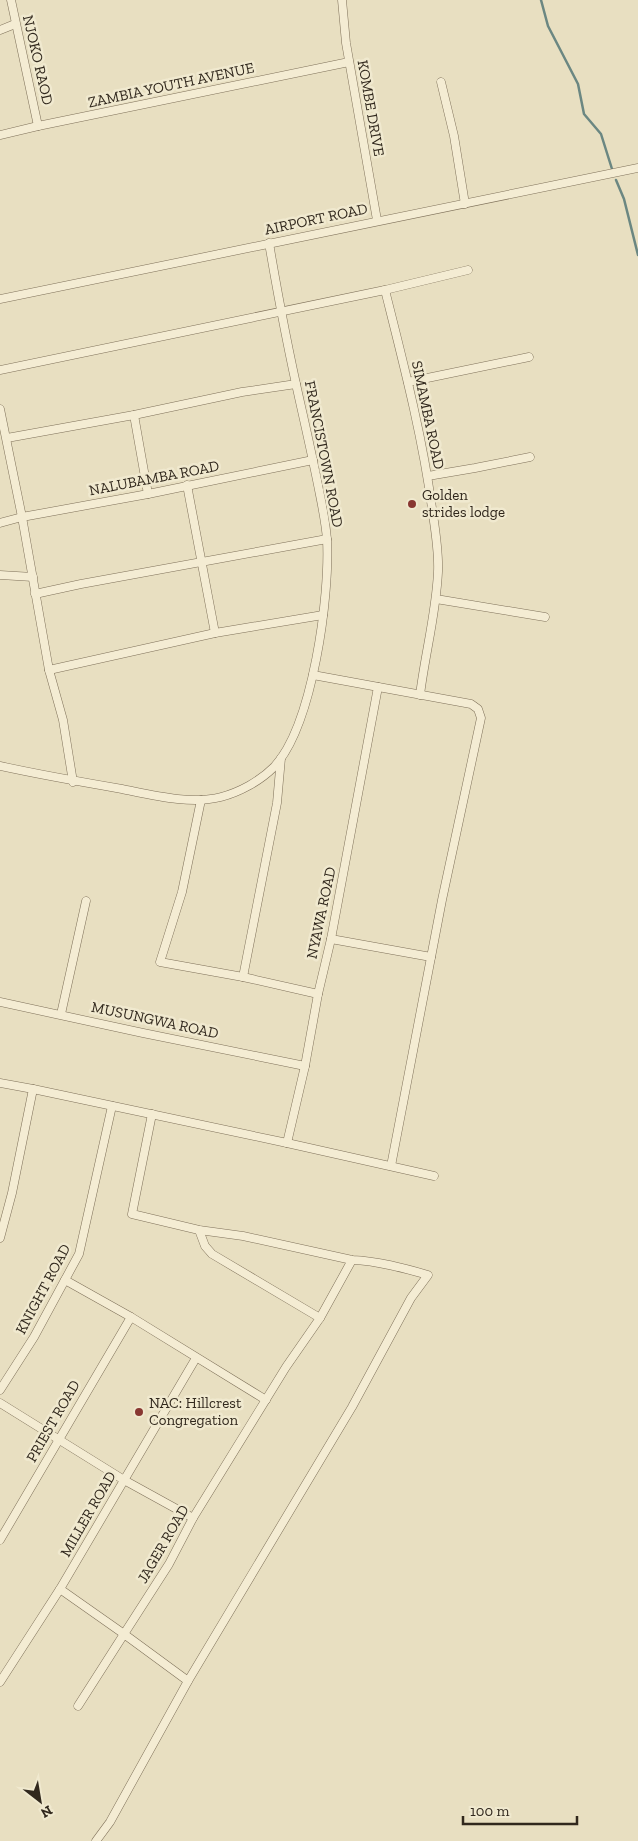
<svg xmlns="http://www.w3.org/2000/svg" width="638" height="1841" font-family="'Zilla Slab',serif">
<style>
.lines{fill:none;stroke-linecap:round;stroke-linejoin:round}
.stream{stroke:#6b8782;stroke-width:2.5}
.minor-casing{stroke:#7f715a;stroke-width:9}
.minor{stroke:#f4ecd3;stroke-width:8}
.poi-dot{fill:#883731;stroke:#f0e9cf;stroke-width:2}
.labels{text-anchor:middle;stroke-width:5;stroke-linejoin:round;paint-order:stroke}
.street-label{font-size:15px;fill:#31281d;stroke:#f0e9cf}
.poi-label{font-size:15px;fill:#31281d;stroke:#f0e9cf;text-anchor:start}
</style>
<rect width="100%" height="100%" fill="#e8dfc1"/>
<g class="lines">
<!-- stream -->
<g class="stream">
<path d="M541,0L548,26L578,84L584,114L601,134L612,169"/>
<path d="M616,180L624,199L638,255"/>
</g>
<!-- minor casing -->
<g class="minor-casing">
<g id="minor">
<path d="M11,0L38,126"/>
<path d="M342,0L346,43L377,220"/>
<path d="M0,30L15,24"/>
<path d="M441,82L454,136L465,204"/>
<path d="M0,135L38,126L349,62"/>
<path d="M385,290C403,362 422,434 432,508C435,529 439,551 438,572C436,614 425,654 420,695"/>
<path d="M0,299L638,168"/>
<path d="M0,370L385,290L468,270"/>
<path d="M408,382L529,357"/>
<path d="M0,409L22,517L49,670L63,720L73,782"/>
<path d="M134,415L148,494"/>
<path d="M7,438L134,415L242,392L296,384"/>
<path d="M428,476L475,468L530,457"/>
<path d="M187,485L215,633"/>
<path d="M0,523L22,517L148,494L313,460"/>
<path d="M0,575L33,577"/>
<path d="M35,594L81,584L327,539"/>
<path d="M436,599L545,617"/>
<path d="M49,670L215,633L323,615"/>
<path d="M313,675L471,704L478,709L481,718L442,900L391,1166"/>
<path d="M0,766C41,775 81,782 122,789C152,795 191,805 221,797C240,792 260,781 274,767C313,725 330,596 327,540C326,525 323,510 320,495C314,464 307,433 300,402C288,349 278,296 269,243"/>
<path d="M201,800L182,892L160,962L243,977L318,994"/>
<path d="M331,939L431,957"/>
<path d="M243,977L277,803L281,758"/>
<path d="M0,1002L143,1033L305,1066"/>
<path d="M61,1014L86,901"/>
<path d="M0,1083L33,1089L287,1143L434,1176"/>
<path d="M287,1143L305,1066L318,994L331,939L378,687"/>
<path d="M0,1238L12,1193L33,1089"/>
<path d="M65,1280L131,1317L266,1400"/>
<path d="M320,1318L352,1260"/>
<path d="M0,1390L34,1337L79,1254L112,1106"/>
<path d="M0,1403L124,1480L193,1518"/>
<path d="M0,1540L131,1317"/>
<path d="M60,1589L124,1634L169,1564L193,1518L286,1367L320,1318L212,1254L205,1246L199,1230"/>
<path d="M0,1682L60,1589L196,1358"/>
<path d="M78,1706L124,1634L188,1681"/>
<path d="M96,1841L110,1822L188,1681L352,1407L411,1298L428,1275C403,1268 378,1261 352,1260L243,1236L199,1230L132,1214L152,1114"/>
</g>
</g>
<!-- minor -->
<use href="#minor" class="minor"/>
</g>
<!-- markers -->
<g class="poi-dot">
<circle cx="412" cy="504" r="5"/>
<circle cx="139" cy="1412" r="5"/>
</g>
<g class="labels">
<!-- street labels -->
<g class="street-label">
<text transform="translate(38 60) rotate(77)" y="5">NJOKO RAOD</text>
<text transform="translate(171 85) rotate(-12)" y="5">ZAMBIA YOUTH AVENUE</text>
<text transform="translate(371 108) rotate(80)" y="5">KOMBE DRIVE</text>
<text transform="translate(316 219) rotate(-12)" y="5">AIRPORT ROAD</text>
<text transform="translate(428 415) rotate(78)" y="5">SIMAMBA ROAD</text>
<text transform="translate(324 454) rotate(79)" y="5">FRANCISTOWN ROAD</text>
<text transform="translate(154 478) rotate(-11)" y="5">NALUBAMBA ROAD</text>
<text transform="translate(321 913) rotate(-78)" y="5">NYAWA ROAD</text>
<text transform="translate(155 1020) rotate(12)" y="5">MUSUNGWA ROAD</text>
<text transform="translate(43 1289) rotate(-62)" y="5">KNIGHT ROAD</text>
<text transform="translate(53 1421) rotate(-60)" y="5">PRIEST ROAD</text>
<text transform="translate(88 1514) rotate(-60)" y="5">MILLER ROAD</text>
<text transform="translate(163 1544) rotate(-60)" y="5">JAGER ROAD</text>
</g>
<!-- poi labels -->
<g class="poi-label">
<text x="422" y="500">Golden<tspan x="422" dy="17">strides lodge</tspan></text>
<text x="149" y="1408">NAC: Hillcrest<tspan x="149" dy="17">Congregation</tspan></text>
</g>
</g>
<!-- north arrow -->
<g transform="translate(40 1801) rotate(149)" stroke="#f0e9cf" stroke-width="4" paint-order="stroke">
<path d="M0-4L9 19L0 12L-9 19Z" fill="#31281d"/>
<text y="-8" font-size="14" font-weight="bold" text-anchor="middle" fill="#31281d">N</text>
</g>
<!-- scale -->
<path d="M463 1816v8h114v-8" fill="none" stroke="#31281d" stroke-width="2.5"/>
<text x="470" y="1816" font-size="15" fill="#31281d" stroke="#f0e9cf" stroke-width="4" paint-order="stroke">100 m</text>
</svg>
